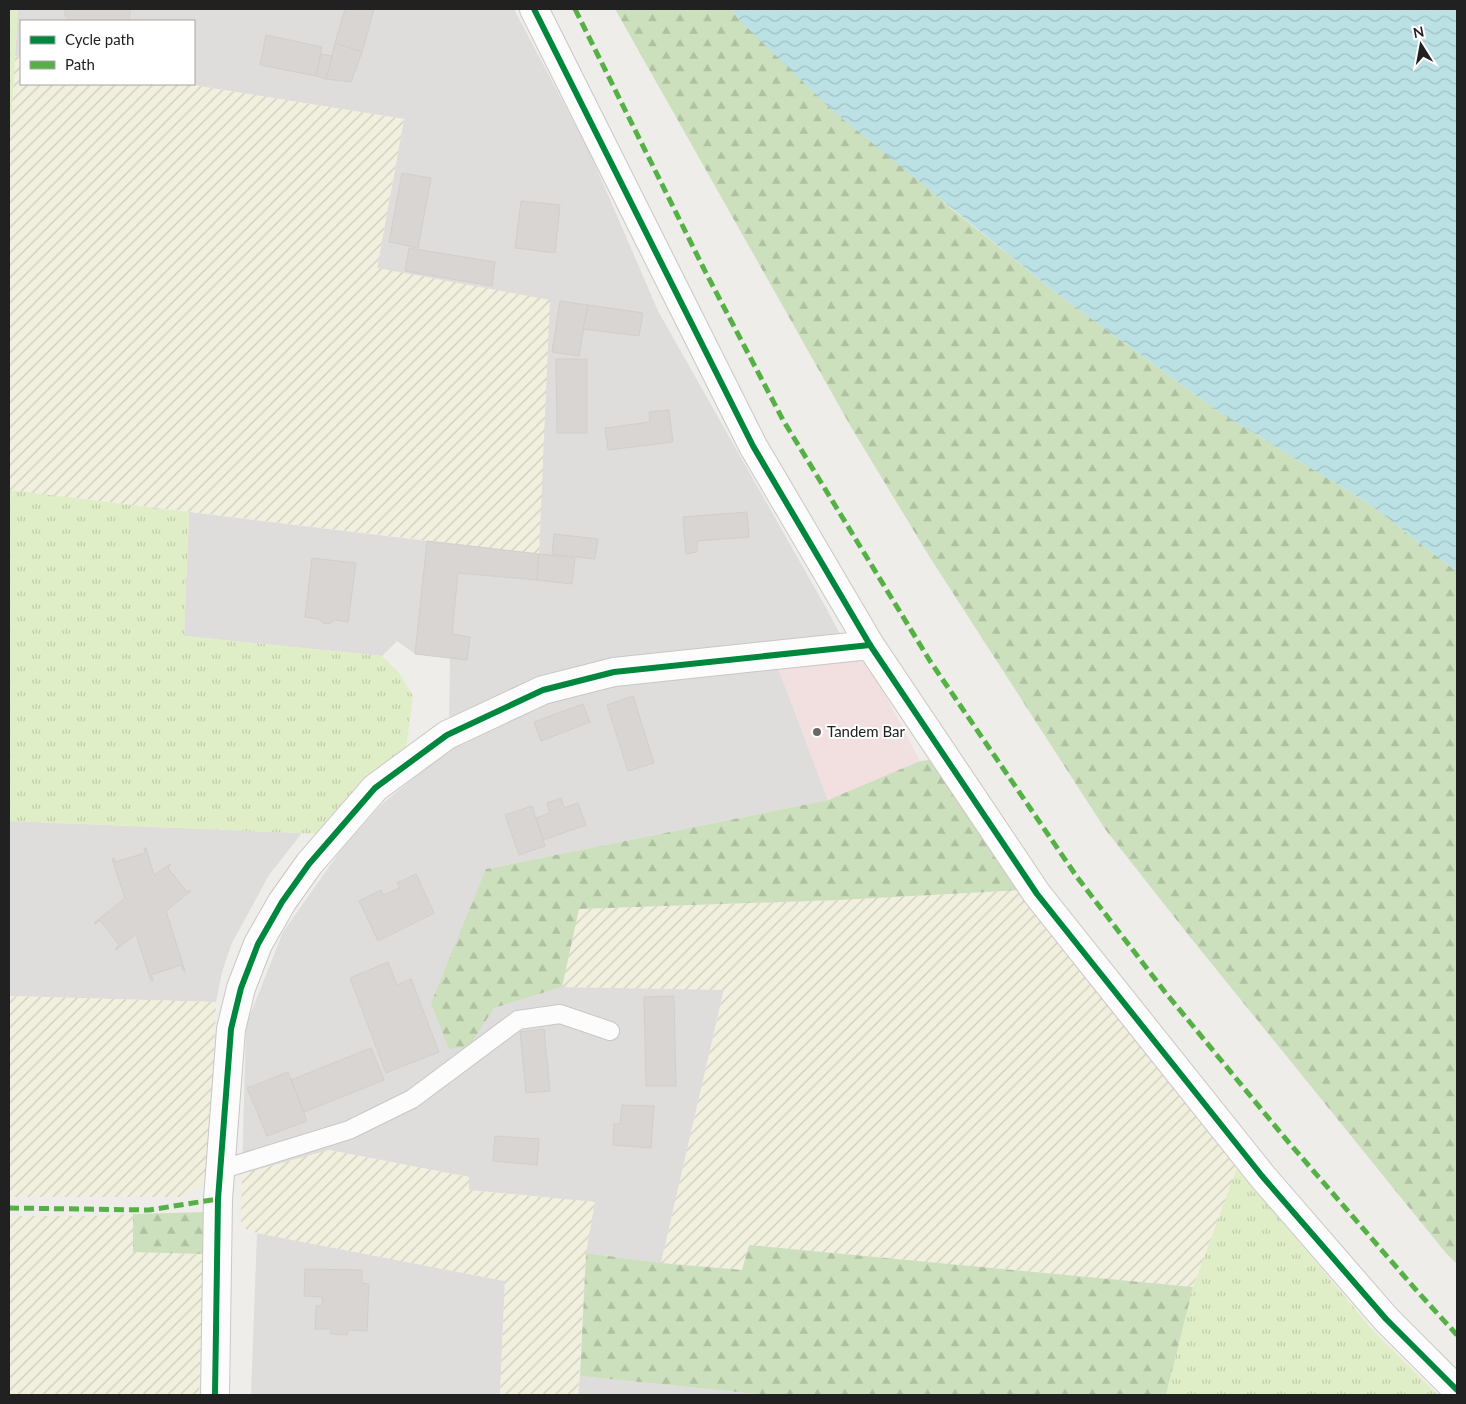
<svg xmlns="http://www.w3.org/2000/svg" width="1466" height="1404" font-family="Lato,sans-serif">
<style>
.residential{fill:#dedddb}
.commercial{fill:#f2e0e0}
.farmland{fill:url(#farmland-furrows)}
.grass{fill:url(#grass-tufts)}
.forest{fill:url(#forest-firs)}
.water{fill:url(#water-waves)}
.building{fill:#d8d5d3;stroke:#d3cecb}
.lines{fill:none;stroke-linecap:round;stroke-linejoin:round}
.service-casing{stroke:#c8c7c6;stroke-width:20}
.minor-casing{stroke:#c8c7c6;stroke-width:30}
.tertiary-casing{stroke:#c8c7c6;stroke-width:30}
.service{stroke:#fdfcfc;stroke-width:18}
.minor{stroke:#fdfcfc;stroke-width:28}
.tertiary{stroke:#fdfcfc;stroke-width:28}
.quiet{stroke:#55b145;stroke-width:5;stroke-dasharray:10 5;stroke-linecap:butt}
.cycleway-casing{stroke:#fff;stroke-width:9}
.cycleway{stroke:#00873e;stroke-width:6}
.poi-dot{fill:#696867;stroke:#fff;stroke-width:2}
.labels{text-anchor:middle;stroke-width:4;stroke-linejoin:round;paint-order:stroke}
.poi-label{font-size:15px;fill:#212121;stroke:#fff;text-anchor:start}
</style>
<defs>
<pattern id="farmland-furrows" width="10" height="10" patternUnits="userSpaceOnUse" patternTransform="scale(1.25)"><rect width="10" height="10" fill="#f1efdd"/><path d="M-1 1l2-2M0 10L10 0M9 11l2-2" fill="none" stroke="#cecdbd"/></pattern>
<pattern id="grass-tufts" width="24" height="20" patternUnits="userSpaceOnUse" patternTransform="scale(1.25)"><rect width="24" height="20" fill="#e0eec7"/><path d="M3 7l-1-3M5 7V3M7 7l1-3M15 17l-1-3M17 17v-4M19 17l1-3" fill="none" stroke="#c0ccab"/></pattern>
<pattern id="forest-firs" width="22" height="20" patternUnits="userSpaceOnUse" patternTransform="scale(1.25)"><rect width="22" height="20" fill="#cde0bd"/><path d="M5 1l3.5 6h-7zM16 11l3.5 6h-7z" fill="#b0c0a2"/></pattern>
<pattern id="water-waves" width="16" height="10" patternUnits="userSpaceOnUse" patternTransform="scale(1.25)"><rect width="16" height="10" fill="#bbe1e5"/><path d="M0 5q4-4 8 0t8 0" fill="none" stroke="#a0c1c4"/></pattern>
</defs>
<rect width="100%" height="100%" fill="#efedea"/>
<!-- residential -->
<g class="residential">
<path d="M18,9H514L590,153L658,311L825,606L840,634L609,662L449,720L450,658L415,654L397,641L382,656L184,636L189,512L461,545L377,268L404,119L186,84H194V21H21V57L15,56Z"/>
<path d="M777,665L828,800L486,869L469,1047L494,1008L562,987L724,989L661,1263L586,1253L594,1202L468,1190L469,1177L329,1150L242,1174L246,1025L283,932L343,847L382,804L451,748L529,707L597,688Z"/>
<path d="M9,821L302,833L269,875L232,943L222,972L216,1002L9,996Z"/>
<path d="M257,1233L505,1281L500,1395H251Z"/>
<path d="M580,1376L766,1395H578Z"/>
</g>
<!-- commercial -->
<path class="commercial" d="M860,655L877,679L920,761L828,800L777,665Z"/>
<!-- farmland -->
<g class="farmland">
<path d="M15,56L21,57V84H186L404,119L377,268L550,300L539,554L9,490V157Z"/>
<path d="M1023,890L1237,1168L1193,1287L749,1245L742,1270L661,1263L724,990L562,987L578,909L839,900Z"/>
<path d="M9,996L216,1002L211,1138L212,1170L200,1186L181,1197H9Z"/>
<path d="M329,1150L469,1177V1190L595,1202L586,1253L578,1395H500L505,1281L257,1233L241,1227L242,1174Z"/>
<path d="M133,1214L134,1252L204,1254L199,1395H9V1216H92Z"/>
</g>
<!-- grass -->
<g class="grass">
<path d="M9,9H18L9,157Z"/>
<path d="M9,490L189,512L184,636L382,656L400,674L413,696L406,749L322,834L9,821Z"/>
<path d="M1237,1168L1376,1334L1438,1395H1166L1193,1287Z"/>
</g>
<!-- forest -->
<g class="forest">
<path d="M615,9H731L740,21L953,210L1056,293L1219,412L1368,503L1457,572V1264L1445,1252L1190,937L1105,829L929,556L851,427Z"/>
<path d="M929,760L1023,890L839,900L579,909L562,987L494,1008L469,1047L449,1049L431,1003L486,869L828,800L920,761Z"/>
<path d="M205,1212L204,1254L133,1252V1214Z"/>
<path d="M749,1245L1193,1287L1166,1395H766L580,1376L586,1253L661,1263L742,1270Z"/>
</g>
<!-- water -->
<path class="water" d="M731,9H1457V572L1368,503L1219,412L1056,293L834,112L740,21Z"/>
<!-- building -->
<g class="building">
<path d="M67,9H130L129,21H70L65,16V10Z"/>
<path d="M345,9H374L362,52L335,43Z"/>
<path d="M266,35L322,47L316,76L260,65Z"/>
<path d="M335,43L362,52L351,82L326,79Z"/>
<path d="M321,54L332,56L326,79L316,76Z"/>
<path d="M402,173L431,178L418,248L389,242Z"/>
<path d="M521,201L560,205L555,253L515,248Z"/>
<path d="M409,248L495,262L492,286L405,271Z"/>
<path d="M560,301L588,305L579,356L552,352Z"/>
<path d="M588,305L643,313L639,336L583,329Z"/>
<path d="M556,359H587V433H557Z"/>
<path d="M669,410L673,442L608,450L605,428L650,422L649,412Z"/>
<path d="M747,512L749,537L697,541V552L686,554L683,517Z"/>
<path d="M554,534L598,539L595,559L552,554Z"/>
<path d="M427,541L539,554L537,580L458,573L452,634L470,637L467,660L415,654Z"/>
<path d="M539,554L575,558L572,584L537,580Z"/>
<path d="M312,558L356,563L348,622L334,620L329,624L323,623L319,619L305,617Z"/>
<path d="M633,696L654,763L628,771L607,705Z"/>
<path d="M583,704L590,722L541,741L534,722Z"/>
<path d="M561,798L564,808L578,803L586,825L543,840L536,818L550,813L547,803Z"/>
<path d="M532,806L545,846L519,855L505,815Z"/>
<path d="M144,848H146L154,875L170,864L171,865L168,868L187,892L190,890L191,891L166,911L185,971H183L181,965L151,975L153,980L151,981L136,934L116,950L115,949L119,945L100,920L95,924L94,923L125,898L112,859L114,858L115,862L145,853Z"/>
<path d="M416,874L434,913L378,941L359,901L381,890L383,895L400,888L397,883Z"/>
<path d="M388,962L397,985L411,979L439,1052L386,1073L350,978Z"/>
<path d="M674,996L676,1086H646L644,997Z"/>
<path d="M544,1029L550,1091L526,1093L520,1032Z"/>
<path d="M371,1048L384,1080L304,1112L291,1080Z"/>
<path d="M288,1072L307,1121L267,1136L247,1088Z"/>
<path d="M622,1105L654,1106L651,1148L613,1145L614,1124H620Z"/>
<path d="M495,1136L539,1139L537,1165L493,1161Z"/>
<path d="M305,1269L362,1270V1283L369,1284L367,1331L348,1330L347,1335L331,1334V1329H315L316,1306H322V1297L304,1296Z"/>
</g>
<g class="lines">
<!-- service casing -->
<g class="service-casing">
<path id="service" d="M220,1170L349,1130L412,1099L518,1020L560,1014L610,1031"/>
</g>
<!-- minor casing -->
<g class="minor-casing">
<path id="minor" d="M215,1395L218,1199L231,1029L241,988L258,944L282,902L309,864L375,788L447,735L543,690L614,672L870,645"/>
</g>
<!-- tertiary casing -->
<g class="tertiary-casing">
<path id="tertiary" d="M534,9L753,446L870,645L1037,894L1262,1176L1386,1319L1457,1390"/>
</g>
<!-- service -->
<use href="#service" class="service"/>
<!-- minor -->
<use href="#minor" class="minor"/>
<!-- tertiary -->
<use href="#tertiary" class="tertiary"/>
<!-- quiet -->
<g class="quiet">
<path d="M575,9L705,271L783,420L930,661L1077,877L1165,992L1285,1138L1417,1291L1457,1335"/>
<path d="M9,1208L149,1210L218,1199"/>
</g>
<!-- cycleway casing -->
<g class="cycleway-casing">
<g id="cycleway">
<path d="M534,9L753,446L870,645L1037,894L1262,1176L1386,1319L1457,1390"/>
<path d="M215,1395L218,1199L231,1029L241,988L258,944L282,902L309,864L375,788L447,735L543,690L614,672L870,645"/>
</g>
</g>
<!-- cycleway -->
<use href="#cycleway" class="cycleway"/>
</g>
<!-- markers -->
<circle class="poi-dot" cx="817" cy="732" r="5"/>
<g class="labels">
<!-- poi labels -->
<g class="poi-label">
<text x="827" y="737">Tandem Bar</text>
</g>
</g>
<!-- border -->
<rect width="1466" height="1404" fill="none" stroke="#212121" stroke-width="20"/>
<!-- legend -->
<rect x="20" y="20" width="175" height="65" fill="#ffffff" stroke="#a6a6a6"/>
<rect x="30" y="36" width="25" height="8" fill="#00873e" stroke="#a6a6a6"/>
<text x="65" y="45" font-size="15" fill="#212121">Cycle path</text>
<rect x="30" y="61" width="25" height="8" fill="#55b145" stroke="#a6a6a6"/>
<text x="65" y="70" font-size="15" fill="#212121">Path</text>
<!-- north arrow -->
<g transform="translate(1421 45) rotate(349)" stroke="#ffffff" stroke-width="4" paint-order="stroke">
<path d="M0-4L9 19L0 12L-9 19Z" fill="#212121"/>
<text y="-8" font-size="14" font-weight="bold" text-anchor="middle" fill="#212121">N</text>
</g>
</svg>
